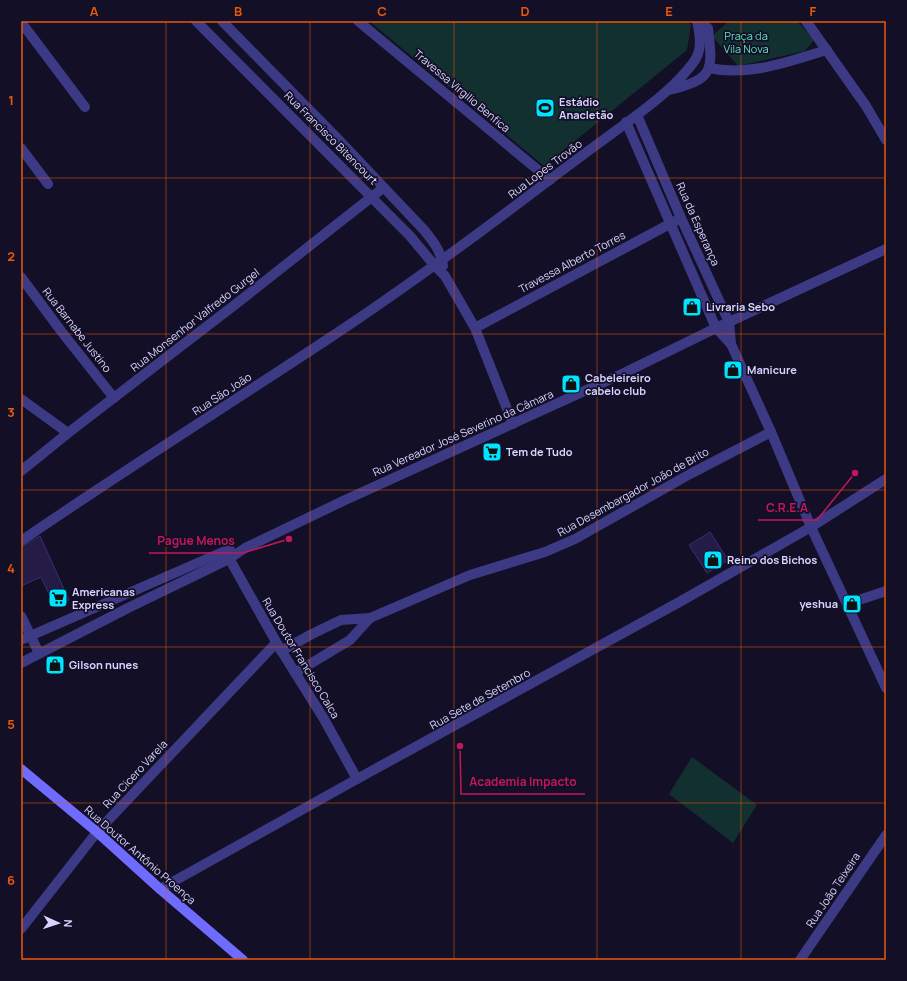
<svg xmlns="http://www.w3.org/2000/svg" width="907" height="981" font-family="Manrope,sans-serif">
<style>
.green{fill:#12302f}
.building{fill:#241b47;stroke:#3b2d73}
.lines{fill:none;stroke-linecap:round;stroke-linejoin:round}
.minor{stroke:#3d3a85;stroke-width:10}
.tertiary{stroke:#3d3a85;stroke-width:10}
.secondary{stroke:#6f6bff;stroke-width:10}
.grid{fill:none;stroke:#e8590c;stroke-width:1;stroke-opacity:0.55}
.labels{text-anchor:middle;stroke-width:3.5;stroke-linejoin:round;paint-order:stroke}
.park-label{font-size:11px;fill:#5fe0c0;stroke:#130f26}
.street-label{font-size:11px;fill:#d9d4ff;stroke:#130f26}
.poi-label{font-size:11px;font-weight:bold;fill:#d9d4ff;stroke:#130f26;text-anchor:start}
.leader{fill:none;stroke:#c2185b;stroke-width:1.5}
.callout-dot{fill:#c2185b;stroke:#130f26;stroke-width:1.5}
.callout-label{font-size:12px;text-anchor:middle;font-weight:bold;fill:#c2185b;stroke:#130f26;stroke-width:3.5;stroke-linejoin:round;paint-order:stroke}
.neatline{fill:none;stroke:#e8590c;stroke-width:1.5}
.grid-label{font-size:13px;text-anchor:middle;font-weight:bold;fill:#e8590c}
</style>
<rect width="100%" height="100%" fill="#130f26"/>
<!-- green -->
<g class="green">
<path d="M369,21H687L691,25L687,50L544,166Z"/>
<path d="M729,21H797L814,40L805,51L738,66L712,36Z"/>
<path d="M692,757L757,805L733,843L669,794Z"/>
</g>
<!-- building -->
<g class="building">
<path d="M710,532L728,560L707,573L689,545Z"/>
<path d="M40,536L69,600L55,607L41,577L21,586V547Z"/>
</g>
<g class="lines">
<!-- minor -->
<g class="minor">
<path d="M196,21L410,236L435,266L445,276L475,328L513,424"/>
<path d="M222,21L338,139L424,230C433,241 441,251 443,266"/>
<path d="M358,21L550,180"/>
<path d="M806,21L866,106L886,140"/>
<path d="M21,22L85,107"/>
<path d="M709,68C749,77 790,61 827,50"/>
<path d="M669,90C714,79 713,71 708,28L698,21"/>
<path d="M21,148L48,184"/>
<path d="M21,277L61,331L114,398"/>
<path d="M475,328L681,218"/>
<path d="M21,399L68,433"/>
<path d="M21,471L68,433L241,300L383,188"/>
<path d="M21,541C123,471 228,405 331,337C405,288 477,235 548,181C573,162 599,143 625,124C649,106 675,87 693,63C703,51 700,35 697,21"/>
<path d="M225,551L279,647L324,719L357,779"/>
<path d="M847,604L886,591"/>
<path d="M21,616L39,653"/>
<path d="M21,640L225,551L230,550"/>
<path d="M281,651L312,634L341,620L370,618L470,575L545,552L575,539L690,474L771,432"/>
<path d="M21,663L128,608L229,559L245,548L343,501L624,373L716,328L886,249"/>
<path d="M295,673L350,640L370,618"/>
<path d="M160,889L357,779L683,600L811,527L886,479"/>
<path d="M21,929L97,832L276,643"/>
<path d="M800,960L886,835"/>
</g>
<!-- tertiary -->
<g class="tertiary">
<path d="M637,115L681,218L729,322L731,344L771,432L811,527L886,688"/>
<path d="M626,122L716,328L731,344"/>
</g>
<!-- secondary -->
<path class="secondary" d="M21,769L97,832L160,889L243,960"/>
</g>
<!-- grid -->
<path class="grid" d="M166,21V960M310,21V960M454,21V960M597,21V960M741,21V960M21,178H886M21,334H886M21,490H886M21,647H886M21,803H886"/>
<!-- icons -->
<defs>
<g id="stadium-square" transform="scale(1)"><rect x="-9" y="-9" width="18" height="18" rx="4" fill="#00e5ff" stroke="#130f26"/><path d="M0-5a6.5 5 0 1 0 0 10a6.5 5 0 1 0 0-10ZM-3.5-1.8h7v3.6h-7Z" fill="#111"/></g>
<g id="shop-square" transform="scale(1)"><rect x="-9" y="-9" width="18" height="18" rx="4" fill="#00e5ff" stroke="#130f26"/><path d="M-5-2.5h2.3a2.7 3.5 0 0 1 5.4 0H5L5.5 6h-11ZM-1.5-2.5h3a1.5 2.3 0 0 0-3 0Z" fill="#111"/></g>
<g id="supermarket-square" transform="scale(1)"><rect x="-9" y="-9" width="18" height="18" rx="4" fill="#00e5ff" stroke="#130f26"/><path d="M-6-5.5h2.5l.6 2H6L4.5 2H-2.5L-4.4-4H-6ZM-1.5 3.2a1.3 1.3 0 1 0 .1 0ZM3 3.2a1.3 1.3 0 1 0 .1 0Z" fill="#111"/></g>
</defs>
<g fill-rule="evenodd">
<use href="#stadium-square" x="545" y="108"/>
<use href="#shop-square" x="692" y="307"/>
<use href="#shop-square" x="733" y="370"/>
<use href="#shop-square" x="571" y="384"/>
<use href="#supermarket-square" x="492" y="452"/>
<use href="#shop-square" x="713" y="560"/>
<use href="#supermarket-square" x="58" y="598"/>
<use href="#shop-square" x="852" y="604"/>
<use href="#shop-square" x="55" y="665"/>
</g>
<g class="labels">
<!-- park labels -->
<g class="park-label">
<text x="746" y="40">Praça da<tspan x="746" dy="13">Vila Nova</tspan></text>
</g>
<!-- street labels -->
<g class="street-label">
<text transform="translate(462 91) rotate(40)" y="4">Travessa Virgilio Benfica</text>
<text transform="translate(331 138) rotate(45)" y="4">Rua Francisco Bitencourt</text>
<text transform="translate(545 169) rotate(-37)" y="4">Rua Lopes Trovão</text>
<text transform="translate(698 224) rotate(66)" y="4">Rua da Esperança</text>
<text transform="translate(572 262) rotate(-28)" y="4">Travessa Alberto Torres</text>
<text transform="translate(195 320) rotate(-38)" y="4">Rua Monsenhor Valfredo Gurgel</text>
<text transform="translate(77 330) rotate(52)" y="4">Rua Barnabe Justino</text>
<text transform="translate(222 394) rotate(-33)" y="4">Rua São João</text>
<text transform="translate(463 433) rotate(-24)" y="4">Rua Vereador José Severino da Câmara</text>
<text transform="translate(633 492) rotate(-29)" y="4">Rua Desembargador João de Brito</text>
<text transform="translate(301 658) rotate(59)" y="4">Rua Doutor Francisco Calca</text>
<text transform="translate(480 699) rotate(-29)" y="4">Rua Sete de Setembro</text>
<text transform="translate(135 774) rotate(-47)" y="4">Rua Cicero Varela</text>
<text transform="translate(140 855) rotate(41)" y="4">Rua Doutor Antônio Proença</text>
<text transform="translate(833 890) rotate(-56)" y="4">Rua João Teixeira</text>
</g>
<!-- poi labels -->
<g class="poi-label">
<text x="559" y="106">Estádio<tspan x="559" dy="13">Anacletão</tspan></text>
<text x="706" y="311">Livraria Sebo</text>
<text x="747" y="374">Manicure</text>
<text x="585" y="382">Cabeleireiro<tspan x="585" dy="13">cabelo club</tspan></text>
<text x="506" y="456">Tem de Tudo</text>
<text x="727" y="564">Reino dos Bichos</text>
<text x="72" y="596">Americanas<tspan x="72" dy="13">Express</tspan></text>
<text x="838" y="608" text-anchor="end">yeshua</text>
<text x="69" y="669">Gilson nunes</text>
</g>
</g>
<!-- callouts -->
<path class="leader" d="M855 473L817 520H758M289 539L243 553H149M460 746L461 794H585"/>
<g class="callout-dot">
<circle cx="855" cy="473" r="4"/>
<circle cx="289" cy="539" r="4"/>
<circle cx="460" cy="746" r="4"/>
</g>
<g class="callout-label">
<text x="787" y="512">C.R.E.A</text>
<text x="196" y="545">Pague Menos</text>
<text x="523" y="786">Academia Impacto</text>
</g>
<!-- border -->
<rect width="907" height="981" fill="none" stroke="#130f26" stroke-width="44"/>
<!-- north arrow -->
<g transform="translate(58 923) rotate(93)" stroke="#130f26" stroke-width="3" paint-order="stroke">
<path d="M0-3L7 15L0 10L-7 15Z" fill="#d9d4ff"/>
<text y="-6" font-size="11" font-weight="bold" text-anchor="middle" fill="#d9d4ff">N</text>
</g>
<rect x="22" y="22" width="863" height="937" class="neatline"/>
<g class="grid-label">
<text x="94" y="16">A</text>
<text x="238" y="16">B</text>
<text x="382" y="16">C</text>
<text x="525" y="16">D</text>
<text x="669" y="16">E</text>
<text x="813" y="16">F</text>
<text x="11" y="105">1</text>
<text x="11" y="261">2</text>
<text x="11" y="417">3</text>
<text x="11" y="573">4</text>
<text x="11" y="729">5</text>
<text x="11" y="885">6</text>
</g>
</svg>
